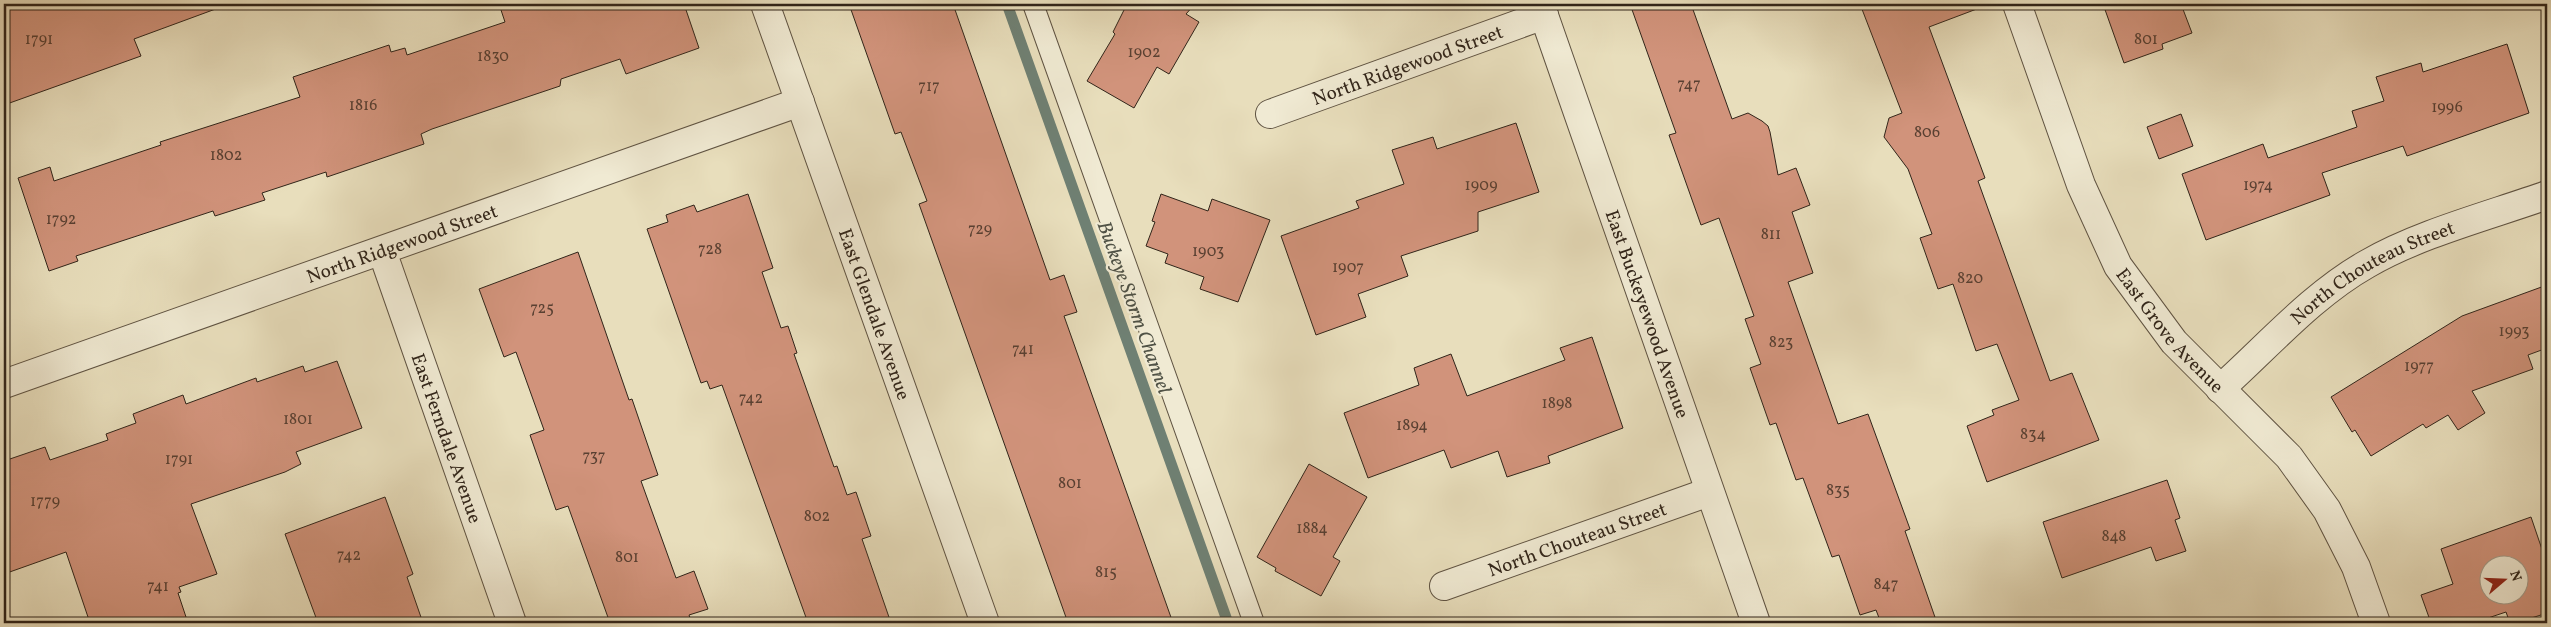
<svg xmlns="http://www.w3.org/2000/svg" width="2551" height="627" font-family="Vollkorn,serif">
<style>
.lines{fill:none;stroke-linecap:round;stroke-linejoin:round}
.stream{stroke:#6f8073;stroke-width:11}
.building{fill:#d1937b;stroke:#31251a;fill-rule:evenodd}
.service-casing{stroke:#5f5342;stroke-width:22}
.minor-casing{stroke:#5f5342;stroke-width:30}
.service{stroke:#f0ead3;stroke-width:20}
.minor{stroke:#f0ead3;stroke-width:28}
.labels{text-anchor:middle;stroke-width:4.5;stroke-linejoin:round;paint-order:stroke}
.number-label{font-size:16px;fill:#594032}
.street-label{font-size:19px;fill:#31251a;stroke:#f0ead3}
.water-label{font-size:20px;font-style:italic;fill:#505246;stroke:#f0ead3}
</style>
<rect width="100%" height="100%" fill="#e8debc"/>
<filter id="stains"><feTurbulence type="fractalNoise" baseFrequency=".004" numOctaves="4"/><feColorMatrix values="0 0 0 0 .2 0 0 0 0 .09 0 0 0 0 .02 0 0 0 .5 -.17"/></filter>
<radialGradient id="worn" r=".72"><stop offset=".6" stop-color="#630" stop-opacity="0"/><stop offset="1" stop-color="#630" stop-opacity=".3"/></radialGradient>
<g class="lines">
<!-- stream -->
<path class="stream" d="M1007,4L1228,623"/>
</g>
<!-- building -->
<g class="building">
<path d="M4,4H220L221,7L134,39L141,56L4,105Z"/>
<path d="M499,4H684L699,48L626,74L620,59L561,79L560,86L432,129L421,134L424,144L327,177L326,172L262,193L265,200L215,216L213,211L76,256L78,261L49,271L18,178L50,167L54,181L161,145L160,142L300,97L293,77L389,45L391,52L405,48L407,55L505,22Z"/>
<path d="M849,4H953L1050,280L1064,275L1077,312L1064,316L1173,623H1068L919,204L927,201L901,132L895,134Z"/>
<path d="M1127,4H1195L1186,14L1199,22L1169,74L1157,67L1134,108L1087,81L1115,34L1113,32Z"/>
<path d="M1630,4H1691L1732,119L1748,113L1762,121L1768,126L1770,132L1778,175L1796,168L1810,205L1792,212L1813,273L1788,282L1838,424L1868,414L1910,529L1905,531L1937,623H1881L1876,610L1860,615L1839,555L1832,557L1803,478L1796,480L1776,423L1770,425L1750,368L1761,364L1745,319L1754,316L1719,218L1701,225L1669,135L1676,133Z"/>
<path d="M1860,4H1981L1982,7L1929,27L1985,178L1978,181L2050,381L2072,373L2099,440L1987,482L1967,426L1994,415L1992,410L2019,400L1997,344L1976,351L1953,284L1938,289L1920,238L1932,234L1908,169L1884,137L1889,118L1902,113Z"/>
<path d="M2103,4H2181L2192,33L2162,44L2163,49L2124,63Z"/>
<path d="M2507,44L2529,113L2407,156L2403,146L2322,173L2330,195L2206,240L2182,174L2263,144L2268,158L2357,127L2352,111L2384,101L2376,77L2421,63L2423,72Z"/>
<path d="M2181,114L2193,146L2159,159L2147,127Z"/>
<path d="M1516,123L1539,192L1478,212V231L1401,256L1408,276L1358,294L1366,317L1316,335L1281,236L1359,208L1356,201L1404,184L1392,150L1433,137L1437,149Z"/>
<path d="M748,194L773,268L762,272L781,328L788,326L797,353L794,354L834,467L837,466L847,495L856,492L871,536L862,539L891,623H808L722,385L710,389L707,381L701,383L647,229L668,222L666,215L694,205L697,212Z"/>
<path d="M1161,194L1208,211L1212,199L1270,220L1238,302L1200,289L1204,277L1165,263L1168,254L1146,246L1155,222L1152,221Z"/>
<path d="M578,252L629,400L632,399L658,475L641,481L676,578L694,571L708,609L689,615L692,623H610L568,506L556,510L530,435L544,430L516,352L504,357L479,289Z"/>
<path d="M2547,285V348L2528,355L2533,369L2472,391L2485,413L2458,430L2448,415L2426,428L2423,424L2371,456L2355,430L2352,432L2331,397L2462,316Z"/>
<path d="M1592,337L1623,428L1548,456L1550,463L1507,477L1498,451L1451,468L1444,450L1368,478L1344,413L1419,385L1414,368L1451,354L1467,396L1565,360L1560,348Z"/>
<path d="M337,361L362,428L296,452L301,464L285,472L191,504L217,574L179,587L181,592L178,593L188,623H90L66,552L4,574V461L45,447L50,460L108,440L106,434L136,423L133,414L183,395L186,404L256,378L257,382L303,366L305,372Z"/>
<path d="M1309,464L1367,497L1333,557L1340,561L1321,596L1275,571L1276,568L1257,557Z"/>
<path d="M2167,480L2180,518L2175,520L2186,551L2156,561L2151,547L2062,578L2043,522Z"/>
<path d="M385,497L413,574L407,577L423,623H318L285,534Z"/>
<path d="M2531,517L2547,564V613L2516,623H2510L2506,612L2473,623H2431L2421,595L2453,584L2441,549ZM2488,564H2518V594H2488Z"/>
</g>
<g class="lines">
<!-- service casing -->
<g class="service-casing">
<path id="service" d="M1033,4L1254,623"/>
</g>
<!-- minor casing -->
<g class="minor-casing">
<g id="minor">
<path id="s1" d="M765,4L985,623"/>
<path id="s2" d="M1540,4L1756,623"/>
<path id="s3" d="M2017,4L2081,185L2118,266L2174,342L2289,457L2327,510L2356,567L2376,623"/>
<path id="s4" d="M1270,114L1544,15"/>
<path id="s5" d="M382,251L512,623"/>
<path id="s6" d="M4,384L800,102"/>
<path id="s7" d="M2220,389C2267,347 2312,295 2367,264C2418,234 2491,215 2547,195"/>
<path id="s8" d="M1444,586L1709,492"/>
</g>
</g>
<!-- service -->
<use href="#service" class="service"/>
<!-- minor -->
<use href="#minor" class="minor"/>
</g>
<g class="labels">
<!-- number labels -->
<g class="number-label">
<text x="39" y="44">1791</text>
<text x="2146" y="44">801</text>
<text x="1144" y="57">1902</text>
<text x="493" y="61">1830</text>
<text x="1689" y="89">747</text>
<text x="929" y="91">717</text>
<text x="363" y="110">1816</text>
<text x="2447" y="112">1996</text>
<text x="1927" y="137">806</text>
<text x="226" y="160">1802</text>
<text x="1481" y="190">1909</text>
<text x="2258" y="190">1974</text>
<text x="61" y="224">1792</text>
<text x="980" y="234">729</text>
<text x="1771" y="239">811</text>
<text x="710" y="254">728</text>
<text x="1208" y="256">1903</text>
<text x="1348" y="272">1907</text>
<text x="1970" y="283">820</text>
<text x="542" y="313">725</text>
<text x="2514" y="336">1993</text>
<text x="1781" y="347">823</text>
<text x="1023" y="354">741</text>
<text x="2419" y="371">1977</text>
<text x="751" y="403">742</text>
<text x="1557" y="408">1898</text>
<text x="298" y="424">1801</text>
<text x="1412" y="430">1894</text>
<text x="2033" y="439">834</text>
<text x="594" y="461">737</text>
<text x="179" y="464">1791</text>
<text x="1070" y="488">801</text>
<text x="1838" y="495">835</text>
<text x="45" y="506">1779</text>
<text x="817" y="521">802</text>
<text x="1312" y="533">1884</text>
<text x="2114" y="541">848</text>
<text x="349" y="560">742</text>
<text x="627" y="562">801</text>
<text x="1106" y="577">815</text>
<text x="1886" y="589">847</text>
<text x="158" y="591">741</text>
</g>
<!-- street labels -->
<g class="street-label">
<text dy="7" stroke="none"><textPath href="#s4" startOffset="146">North Ridgewood Street</textPath></text>
<text dy="7" stroke="none"><textPath href="#s6" startOffset="422">North Ridgewood Street</textPath></text>
<text dy="7" stroke="none"><textPath href="#s7" startOffset="194">North Chouteau Street</textPath></text>
<text dy="7" stroke="none"><textPath href="#s1" startOffset="329">East Glendale Avenue</textPath></text>
<text dy="7" stroke="none"><textPath href="#s2" startOffset="328">East Buckeyewood Avenue</textPath></text>
<text dy="7" stroke="none"><textPath href="#s3" startOffset="364">East Grove Avenue</textPath></text>
<text dy="7" stroke="none"><textPath href="#s5" startOffset="198">East Ferndale Avenue</textPath></text>
<text dy="7" stroke="none"><textPath href="#s8" startOffset="141">North Chouteau Street</textPath></text>
</g>
<!-- water labels -->
<g class="water-label">
<text transform="translate(1135 307) rotate(70)" y="7">Buckeye Storm Channel</text>
</g>
</g>
<!-- margin -->
<rect width="2551" height="627" fill="none" stroke="#e8debc" stroke-width="20"/>
<rect x="5" y="5" width="2541" height="617" fill="none" stroke="#31251a" stroke-width="2.5"/>
<rect x="10" y="10" width="2531" height="607" fill="none" stroke="#31251a"/>
<!-- north arrow -->
<g transform="translate(2504 580) rotate(71)"><circle r="24" fill="#f0ead3" stroke="#a49b89"/>
<path d="M0-4L9 19L0 12L-9 19Z" fill="#8f2418"/>
<text y="-8" font-size="14" font-weight="bold" text-anchor="middle" fill="#31251a">N</text>
</g>
<rect width="100%" height="100%" filter="url(#stains)"/>
<rect width="100%" height="100%" fill="url(#worn)"/>
</svg>
